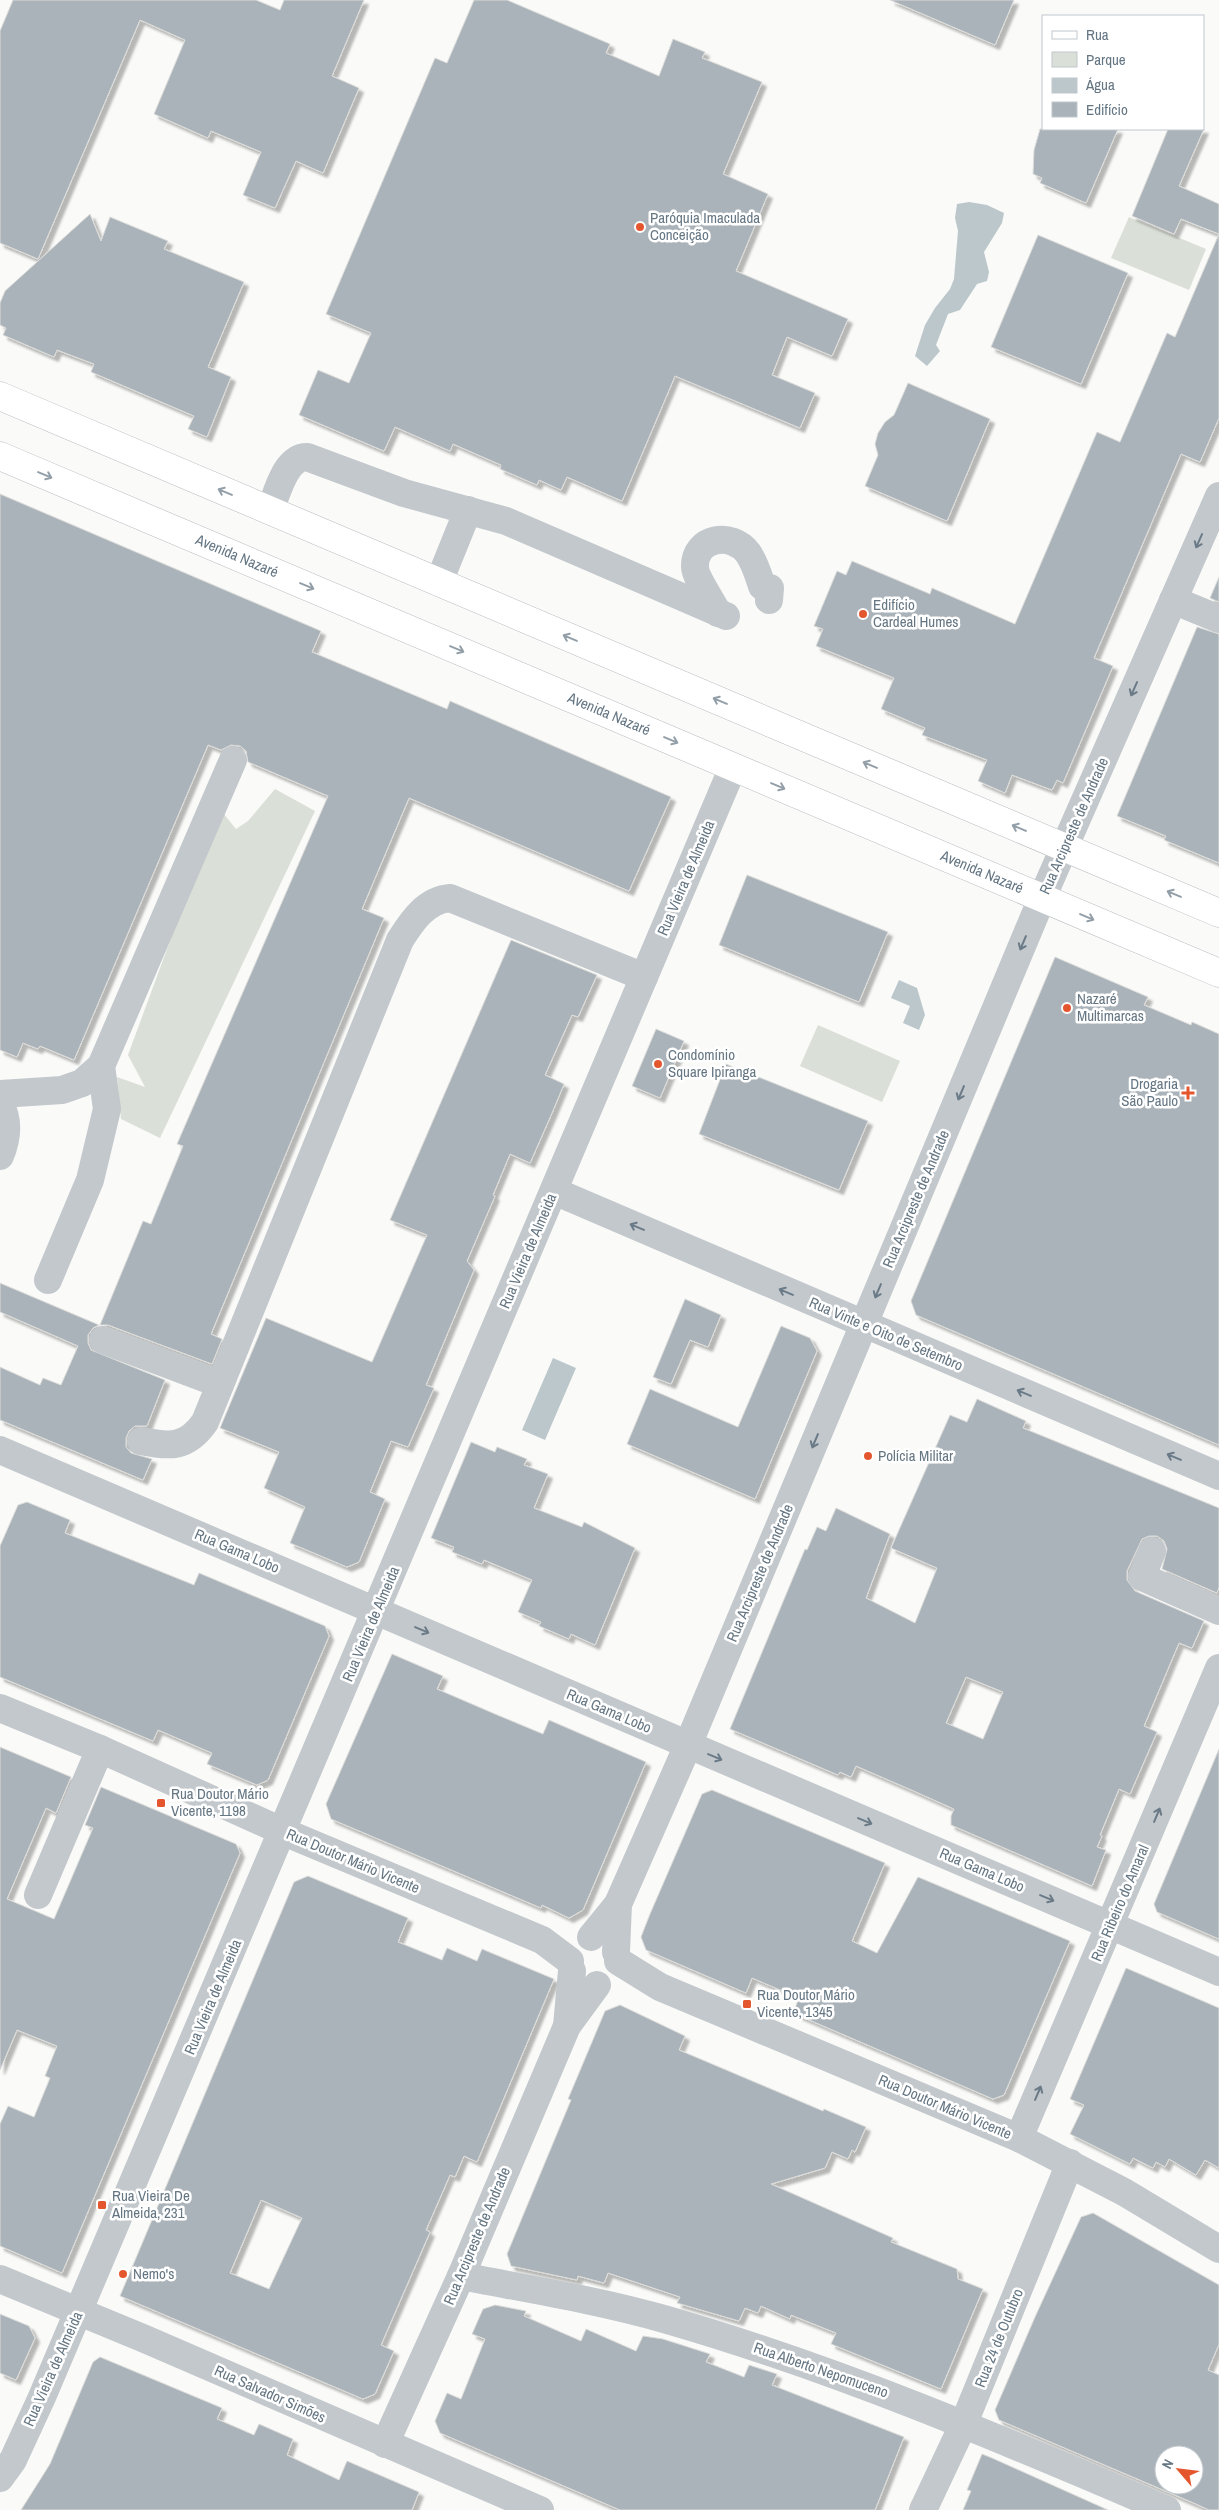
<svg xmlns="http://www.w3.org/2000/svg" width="1219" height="2510" font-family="'Archivo Narrow',sans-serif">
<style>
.green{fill:#dadfd7}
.water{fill:#bbc7cb}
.building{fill:#aab3b9;stroke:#dcdcda;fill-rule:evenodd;filter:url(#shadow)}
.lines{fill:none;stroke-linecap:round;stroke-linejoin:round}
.major-casing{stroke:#b5babe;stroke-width:29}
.minor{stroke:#c3c8cc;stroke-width:28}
.major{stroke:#fff;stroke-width:28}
.oneway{stroke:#939fa8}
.oneway2{stroke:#6a7a87}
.poi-dot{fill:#e4572e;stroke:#fff;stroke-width:2}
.labels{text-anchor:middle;stroke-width:5;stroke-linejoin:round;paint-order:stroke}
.poi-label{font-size:15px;fill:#657683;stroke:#fff;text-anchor:start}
.street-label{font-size:15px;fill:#657683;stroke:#fff}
</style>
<defs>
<filter id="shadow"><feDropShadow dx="4.5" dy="4.5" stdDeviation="1" flood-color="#0004"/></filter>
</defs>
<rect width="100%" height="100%" fill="#fafaf8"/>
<!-- green -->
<g class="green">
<path d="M1129,217L1206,249L1189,290L1111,258Z"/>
<path d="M275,789L315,811L160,1138L121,1119L117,1077L145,1087L128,1055L219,808L236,829L248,821Z"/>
<path d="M818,1025L900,1061L882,1102L800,1066Z"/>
</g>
<!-- water -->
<g class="water">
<path d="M969,202L987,205L1004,213L1002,223L984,252L989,272L987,281L977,284L960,310L948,314L936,345L940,351L927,366L915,356L925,325L935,308L950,289L954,279L958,231L955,218L957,204Z"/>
<path d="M899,980L917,988L925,1015L919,1030L903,1023L910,1006L891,998Z"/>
<path d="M553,1358L576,1368L545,1440L522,1430Z"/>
</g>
<!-- building -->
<g class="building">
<path d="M13,0H256L280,10L284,0H364L332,76L359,88L323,173L296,161L275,208L243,195L261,152L211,131L208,138L154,114L185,40L140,20L38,259L0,243V31Z"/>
<path d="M474,0H507L610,44L606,53L659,76L673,39L705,52L702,58L762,82L723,174L768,194L736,271L848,319L832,356L787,337L772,375L815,393L800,428L675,376L622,501L567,477L561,490L539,480L537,485L500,469L501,465L453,444L450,451L395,427L384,451L299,415L318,370L349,383L371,333L326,314L435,58L447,63Z"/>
<path d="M890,0H1014L995,45Z"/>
<path d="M1040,129H1118L1086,203L1040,183L1042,178L1033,174L1034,150Z"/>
<path d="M1168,129H1204L1179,186L1219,204V418L1200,462L1181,454L1094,658L1113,666L1063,783L1057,780L1052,790L1012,775L1005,793L978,781L987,760L922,735L925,728L881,709L894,678L816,646L823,629L814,626L837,571L846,575L852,561L930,594L932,588L1015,624L1097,432L1120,442L1167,333L1175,337L1219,234L1181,219L1174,234L1132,216Z"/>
<path d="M90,214L101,241L110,217L168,241L164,249L244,282L208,367L231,377L207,437L188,429L194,416L91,372L94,364L57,350L54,357L3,335L6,328L0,325V303L5,291Z"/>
<path d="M1038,235L1128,273L1081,384L991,347Z"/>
<path d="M908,383L990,419L947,521L865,486L878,455L875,444L878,433L885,422L894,415Z"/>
<path d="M0,494L321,631L312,652L447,709L450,701L671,797L629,891L409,798L362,909L384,918L211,1334L222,1339L212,1364L108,1325H100L143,1221L151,1224L183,1146L177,1144L328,796L248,762L246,751L240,746L231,745L221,750L208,745L74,1060L40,1046L38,1049L23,1043L17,1057L0,1050Z"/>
<path d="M1219,577V602L1210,598Z"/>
<path d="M1197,627L1219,634V863L1164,840L1166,836L1117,816Z"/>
<path d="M747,875L888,932L859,1002L719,945Z"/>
<path d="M511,940L597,975L578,1017L572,1015L545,1075L564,1084L552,1113L530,1163L510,1154L493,1195L495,1196L467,1261L474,1270L426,1385L434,1388L408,1447L391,1441L370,1492L385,1499L359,1562L347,1567L290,1543L305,1507L264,1488L279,1452L220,1428L266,1318L372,1362L427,1235L390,1220Z"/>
<path d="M1055,957L1148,997L1144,1005L1191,1025L1192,1022L1219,1034V1445L916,1315L911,1301Z"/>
<path d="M656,1029L684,1041L660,1098L632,1086Z"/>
<path d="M726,1064L868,1121L839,1190L699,1134Z"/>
<path d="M0,1283L99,1325L93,1328L88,1335V1343L91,1350L165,1380L147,1426H135L129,1431L126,1438V1447L131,1453L152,1459L143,1480L0,1420V1367L40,1385L43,1378L61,1385L78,1346L0,1312Z"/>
<path d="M685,1299L721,1315L708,1347L690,1340L671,1384L653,1377Z"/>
<path d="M781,1326L810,1338L817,1351L755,1499L627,1444L650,1389L738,1427Z"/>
<path d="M977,1399L1026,1421L1023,1428L1219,1508V1587L1217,1593L1162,1569L1167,1549L1164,1541L1157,1536H1149L1142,1539L1127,1571V1580L1135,1591L1204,1621L1192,1648L1179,1643L1173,1657L1144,1726L1157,1732L1130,1794L1119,1789L1100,1835L1102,1836L1097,1847L1106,1850L1092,1886L951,1825V1816L954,1809L916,1792L856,1766L851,1777L840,1772L838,1775L730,1729L805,1549L807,1550L817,1527L826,1531L836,1508L890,1534L866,1598L915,1623L937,1568L891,1548L950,1415L967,1422ZM966,1677L1003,1692L983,1739L946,1723Z"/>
<path d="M471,1442L495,1452L497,1447L527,1459L524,1465L548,1474L534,1508L582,1527L584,1522L635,1548L595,1645L571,1634L569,1639L539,1626L541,1622L518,1612L532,1580L484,1560L482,1564L452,1552L454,1547L431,1538Z"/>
<path d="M27,1502L70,1520L65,1533L194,1585L199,1573L325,1626L329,1636L268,1780L257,1785L207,1764L212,1753L158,1730L153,1741L0,1677V1546L18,1505Z"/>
<path d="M392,1654L443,1676L437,1689L495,1714L543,1734L549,1720L646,1762L583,1910L569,1918L542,1905L541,1908L331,1819L326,1804Z"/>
<path d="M0,1747L71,1777L56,1813L46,1808L7,1899L54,1919L93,1828L85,1825L101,1787L236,1844L240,1853L62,2273L0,2246V2124L8,2106L34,2117L50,2078L45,2076L57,2046L17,2030L0,2070Z"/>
<path d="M1219,1749V1939L1157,1912L1154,1904Z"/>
<path d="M712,1790L885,1863L852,1941L877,1953L918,1877L1070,1941L1004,2095L993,2099L793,2013L799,1998L752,1978L746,1993L646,1950L641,1937L650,1914L702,1794Z"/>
<path d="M308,1876L408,1918L398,1942L442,1960L447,1948L477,1961L482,1949L554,1979L477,2162L464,2156L455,2177L450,2175L426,2230L430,2232L381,2345L394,2351L375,2394L363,2399L120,2296L294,1882ZM261,2200L302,2218L269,2289L230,2273Z"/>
<path d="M1126,1968L1219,2008V2168L1205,2160L1196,2175L1169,2159L1165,2167L1156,2162L1153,2168L1133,2158L1130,2164L1070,2134L1084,2105L1070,2099Z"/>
<path d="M620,2005L685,2036L679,2050L823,2111L824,2109L866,2127L855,2152L852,2150L848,2159L832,2152L825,2168L771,2184L893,2238L891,2242L957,2269L958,2279L983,2289L941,2389L831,2344L836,2333L791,2315L790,2319L761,2306L758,2313L745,2308L739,2321L677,2303L680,2297L608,2273L604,2283L578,2276L577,2280L511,2266L507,2254L571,2100L568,2099L579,2073L605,2011Z"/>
<path d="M1093,2213L1219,2285V2344L1208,2370L1219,2375V2510H1209L1196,2504L999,2420L995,2410L1035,2317L1081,2217ZM1164,2455H1194V2485H1164Z"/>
<path d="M495,2305L526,2311L524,2316L581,2341L586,2329L636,2351L643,2336L663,2339L710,2354L706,2362L744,2377L749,2365L777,2374L772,2385L904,2437L875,2510H620L440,2433L435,2421L447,2393L461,2399L485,2339L472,2334L483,2309Z"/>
<path d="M0,2314L29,2326L35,2338L16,2380L0,2373Z"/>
<path d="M100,2357L222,2408L217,2419L254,2435L259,2424L293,2439L287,2455L339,2480L347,2461L419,2492L412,2510H21L50,2464L93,2362Z"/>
<path d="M982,2454L992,2458L1108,2510H963L971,2491L967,2490Z"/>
</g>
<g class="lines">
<!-- major casing -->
<g class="major-casing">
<g id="major">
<path d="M0,396L1219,913"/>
<path d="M0,456L1219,973"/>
</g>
</g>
<!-- minor -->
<g class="minor">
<path d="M270,511C277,493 285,457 307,457L404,493L506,521L726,616"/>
<path d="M439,582L468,510"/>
<path d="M1173,600L1219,619"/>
<path d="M718,613C713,603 695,577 695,567C694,537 732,531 748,553C755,563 758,574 762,586L770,588L769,600"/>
<path d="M0,1094L62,1090L82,1083L101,1066L233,760"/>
<path d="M0,1104C9,1120 7,1139 0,1156"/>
<path d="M554,1191L1219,1476"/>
<path d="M48,1280L90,1180L107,1109L101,1066"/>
<path d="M103,1340L220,1384"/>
<path d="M141,1441C170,1447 187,1448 205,1422L400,940C412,921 426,900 450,898L644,977"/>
<path d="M0,1450L1219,1972"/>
<path d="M1152,1551L1142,1577L1219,1611"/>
<path d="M0,1708L100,1749L284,1832L542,1940L570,1961"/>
<path d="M38,1895L100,1749"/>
<path d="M591,1937L618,1904L688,1745L1042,898L1219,496"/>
<path d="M616,1952L618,1904"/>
<path d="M618,1961L660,1987L1019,2138L1124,2192L1219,2249"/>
<path d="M567,2026L572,1971"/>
<path d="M1019,2138L1219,1668"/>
<path d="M461,2276C528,2289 597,2300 664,2319C838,2369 1001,2439 1167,2510"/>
<path d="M0,2279L145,2339L540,2510"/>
<path d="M385,2444L461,2276L567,2026L597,1985"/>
<path d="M0,2478L13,2460L42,2397L733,767"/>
<path d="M923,2510L964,2423L1070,2163"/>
</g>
<!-- major -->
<use href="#major" class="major"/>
</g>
<!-- one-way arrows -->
<defs><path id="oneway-shaft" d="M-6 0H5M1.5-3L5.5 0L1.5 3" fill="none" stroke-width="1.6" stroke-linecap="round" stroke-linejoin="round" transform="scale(1.25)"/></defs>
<g class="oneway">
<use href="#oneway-shaft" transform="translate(45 475) rotate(23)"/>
<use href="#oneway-shaft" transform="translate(225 492) rotate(-157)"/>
<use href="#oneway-shaft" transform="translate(307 586) rotate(23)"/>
<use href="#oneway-shaft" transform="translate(570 638) rotate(-157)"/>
<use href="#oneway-shaft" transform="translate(457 649) rotate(23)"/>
<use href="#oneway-shaft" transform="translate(720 701) rotate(-157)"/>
<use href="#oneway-shaft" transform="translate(671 740) rotate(23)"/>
<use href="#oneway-shaft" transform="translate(870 765) rotate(-157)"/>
<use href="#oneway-shaft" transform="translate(778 786) rotate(23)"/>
<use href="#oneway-shaft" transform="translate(1019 828) rotate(-157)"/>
<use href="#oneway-shaft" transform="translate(1174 894) rotate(-157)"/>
<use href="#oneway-shaft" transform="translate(1087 917) rotate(23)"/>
</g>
<g class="oneway2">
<use href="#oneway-shaft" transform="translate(1199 541) rotate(114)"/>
<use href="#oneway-shaft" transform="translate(1134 689) rotate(114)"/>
<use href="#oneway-shaft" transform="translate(1023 943) rotate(113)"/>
<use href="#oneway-shaft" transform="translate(961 1093) rotate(113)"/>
<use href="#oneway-shaft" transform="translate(637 1227) rotate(-157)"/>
<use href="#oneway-shaft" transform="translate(878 1291) rotate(113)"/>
<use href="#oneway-shaft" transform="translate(786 1292) rotate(-157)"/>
<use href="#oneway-shaft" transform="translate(1024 1393) rotate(-157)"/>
<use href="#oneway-shaft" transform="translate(815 1441) rotate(113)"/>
<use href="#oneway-shaft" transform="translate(1174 1457) rotate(-157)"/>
<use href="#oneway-shaft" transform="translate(422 1630) rotate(23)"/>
<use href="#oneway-shaft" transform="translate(715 1757) rotate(23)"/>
<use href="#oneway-shaft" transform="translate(1157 1815) rotate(-67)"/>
<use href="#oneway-shaft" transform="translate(865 1821) rotate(23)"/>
<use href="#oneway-shaft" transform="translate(1047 1898) rotate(23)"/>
<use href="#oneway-shaft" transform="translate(1038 2093) rotate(-67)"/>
</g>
<!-- markers -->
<g class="poi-dot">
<circle cx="640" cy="227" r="5"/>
<circle cx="863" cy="614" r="5"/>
<circle cx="1067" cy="1008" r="5"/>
<circle cx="658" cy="1064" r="5"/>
<path d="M1185.5 1085.5h5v5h5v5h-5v5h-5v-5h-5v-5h5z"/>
<circle cx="868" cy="1456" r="5"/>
<rect x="156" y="1798" width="10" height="10" rx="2.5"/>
<rect x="742" y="1999" width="10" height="10" rx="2.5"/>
<rect x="97" y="2200" width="10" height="10" rx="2.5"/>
<circle cx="123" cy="2274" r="5"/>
</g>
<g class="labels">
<!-- poi labels -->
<g class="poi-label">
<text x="650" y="223">Paróquia Imaculada<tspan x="650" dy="17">Conceição</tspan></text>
<text x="873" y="610">Edifício<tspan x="873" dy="17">Cardeal Humes</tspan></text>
<text x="1077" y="1004">Nazaré<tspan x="1077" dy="17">Multimarcas</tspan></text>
<text x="668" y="1060">Condomínio<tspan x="668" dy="17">Square Ipiranga</tspan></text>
<text x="1178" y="1089" text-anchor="end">Drogaria<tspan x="1178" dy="17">São Paulo</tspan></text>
<text x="878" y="1461">Polícia Militar</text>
<text x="171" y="1799">Rua Doutor Mário<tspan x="171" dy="17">Vicente, 1198</tspan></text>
<text x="757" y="2000">Rua Doutor Mário<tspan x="757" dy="17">Vicente, 1345</tspan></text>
<text x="112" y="2201">Rua Vieira De<tspan x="112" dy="17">Almeida, 231</tspan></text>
<text x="133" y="2279">Nemo's</text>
</g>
<!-- street labels -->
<g class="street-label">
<text transform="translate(237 556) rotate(23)" y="5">Avenida Nazaré</text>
<text transform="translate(609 714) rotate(23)" y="5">Avenida Nazaré</text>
<text transform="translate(1074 826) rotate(-66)" y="5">Rua Arcipreste de Andrade</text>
<text transform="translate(982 872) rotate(23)" y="5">Avenida Nazaré</text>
<text transform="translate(686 878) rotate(-67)" y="5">Rua Vieira de Almeida</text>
<text transform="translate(916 1199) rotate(-67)" y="5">Rua Arcipreste de Andrade</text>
<text transform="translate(528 1251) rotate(-67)" y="5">Rua Vieira de Almeida</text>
<text transform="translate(886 1334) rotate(23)" y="5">Rua Vinte e Oito de Setembro</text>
<text transform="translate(237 1551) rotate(23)" y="5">Rua Gama Lobo</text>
<text transform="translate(760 1573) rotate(-67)" y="5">Rua Arcipreste de Andrade</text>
<text transform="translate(371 1624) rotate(-67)" y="5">Rua Vieira de Almeida</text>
<text transform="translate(609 1711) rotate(23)" y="5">Rua Gama Lobo</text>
<text transform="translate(353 1861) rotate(23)" y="5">Rua Doutor Mário Vicente</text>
<text transform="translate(982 1870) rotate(23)" y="5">Rua Gama Lobo</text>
<text transform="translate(1120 1903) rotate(-67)" y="5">Rua Ribeiro do Amaral</text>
<text transform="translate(213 1997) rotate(-67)" y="5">Rua Vieira de Almeida</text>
<text transform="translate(945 2107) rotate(23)" y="5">Rua Doutor Mário Vicente</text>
<text transform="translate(477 2236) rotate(-67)" y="5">Rua Arcipreste de Andrade</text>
<text transform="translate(999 2338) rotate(-68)" y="5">Rua 24 de Outubro</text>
<text transform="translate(53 2369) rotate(-66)" y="5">Rua Vieira de Almeida</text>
<text transform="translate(821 2370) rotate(19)" y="5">Rua Alberto Nepomuceno</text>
<text transform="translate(270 2394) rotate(24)" y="5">Rua Salvador Simões</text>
</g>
</g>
<!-- legend -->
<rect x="1042" y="15" width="162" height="115" fill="#ffffff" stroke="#c1c8cd"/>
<rect x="1052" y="31" width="25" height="8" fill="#ffffff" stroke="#c1c8cd"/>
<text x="1086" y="40" font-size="15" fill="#657683">Rua</text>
<rect x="1052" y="52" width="25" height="15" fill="#dadfd7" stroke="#c1c8cd"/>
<text x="1086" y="65" font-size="15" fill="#657683">Parque</text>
<rect x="1052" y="78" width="25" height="15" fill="#bbc7cb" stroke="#c1c8cd"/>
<text x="1086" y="90" font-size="15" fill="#657683">Água</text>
<rect x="1052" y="102" width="25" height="15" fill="#aab3b9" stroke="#c1c8cd"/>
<text x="1086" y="115" font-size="15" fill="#657683">Edifício</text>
<!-- north arrow -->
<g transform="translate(1179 2470) rotate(298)"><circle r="24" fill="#ffffff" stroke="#c1c8cd"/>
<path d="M0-4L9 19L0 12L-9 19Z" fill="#e4572e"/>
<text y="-8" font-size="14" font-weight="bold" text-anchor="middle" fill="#657683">N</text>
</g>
</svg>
